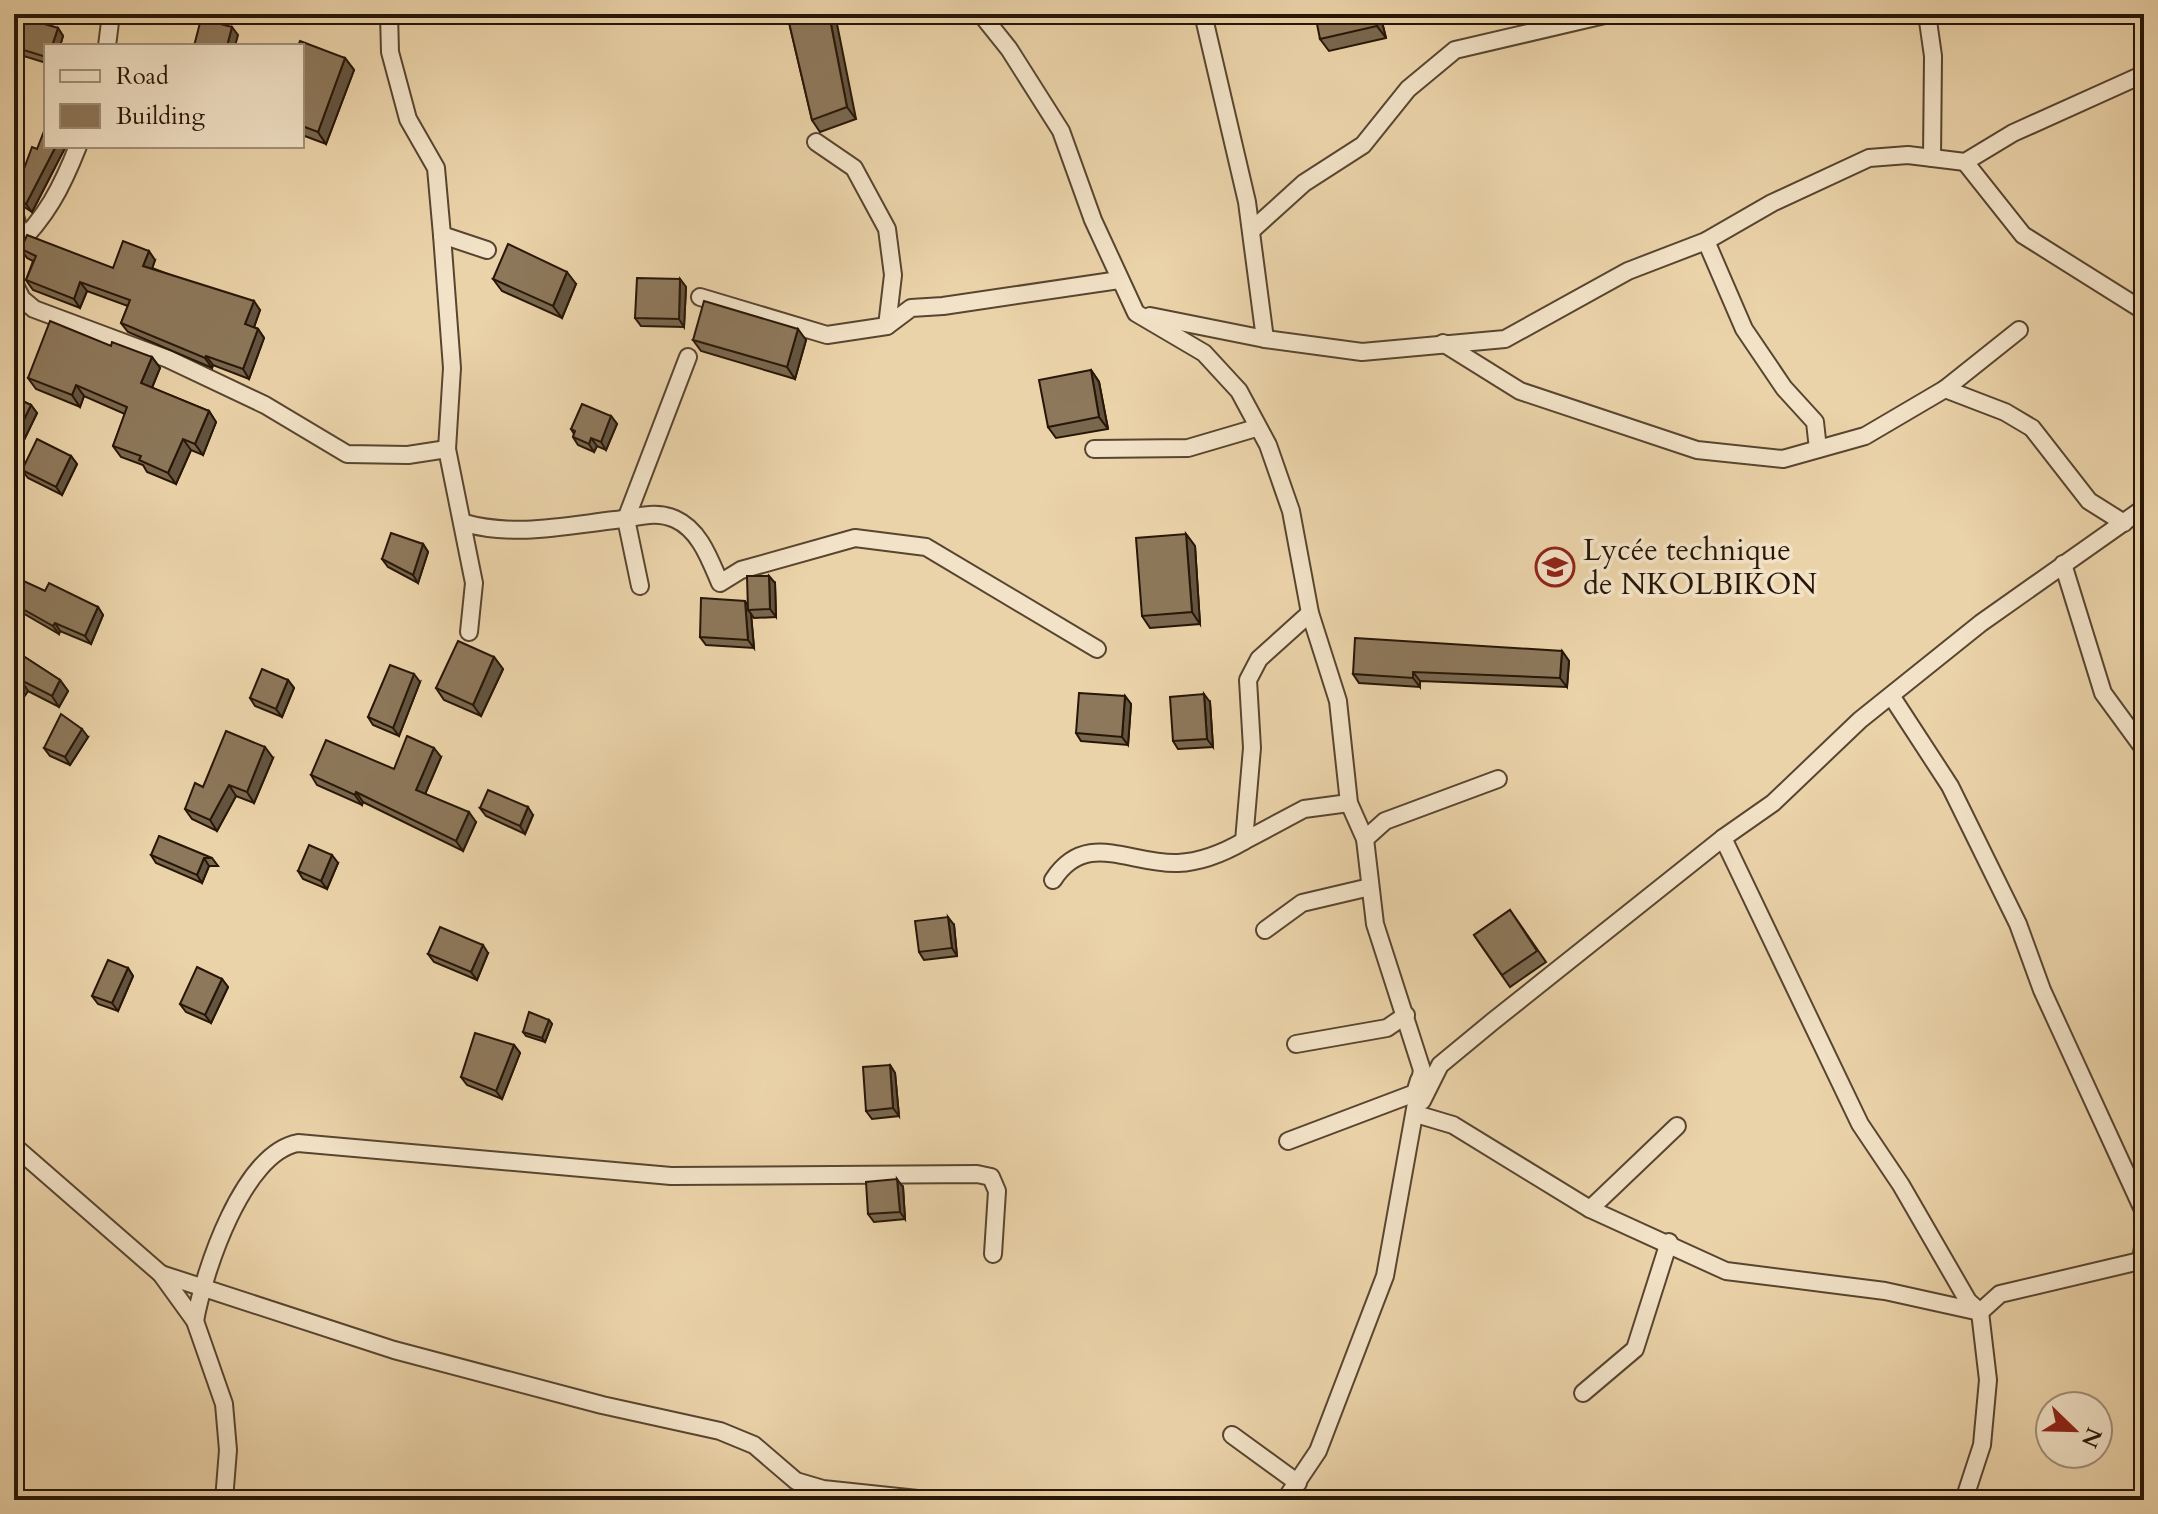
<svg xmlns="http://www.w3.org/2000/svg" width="2158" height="1514" font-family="Cardo,serif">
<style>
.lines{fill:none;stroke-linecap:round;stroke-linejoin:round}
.street-casing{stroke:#584530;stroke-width:20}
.street{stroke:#f2e2c7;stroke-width:16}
.wall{fill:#79674e;stroke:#271607;stroke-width:2}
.shaded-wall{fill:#635440;stroke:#271607;stroke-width:2}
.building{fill:#8d785b;stroke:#271607;stroke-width:2}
.labels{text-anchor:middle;stroke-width:7;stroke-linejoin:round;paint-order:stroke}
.poi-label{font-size:30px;fill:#271607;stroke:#f2e2c7;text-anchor:start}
</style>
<rect width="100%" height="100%" fill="#ebd3a9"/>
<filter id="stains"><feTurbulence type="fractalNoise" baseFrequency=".0025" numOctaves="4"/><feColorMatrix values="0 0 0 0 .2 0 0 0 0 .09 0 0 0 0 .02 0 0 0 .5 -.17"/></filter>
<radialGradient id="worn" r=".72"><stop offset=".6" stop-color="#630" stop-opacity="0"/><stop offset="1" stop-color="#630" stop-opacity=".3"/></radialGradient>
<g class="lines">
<!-- street casing -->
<g class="street-casing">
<g id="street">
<path d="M389,14L390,52L408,119L436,168L442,235L487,250"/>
<path d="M981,14L1009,49L1061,131L1093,220L1136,313L1204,353L1239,391L1268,445L1291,511L1310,613L1338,701L1349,803L1365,839L1375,924L1422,1070L1385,1276L1318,1451L1285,1500"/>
<path d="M1203,14L1247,202L1265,339"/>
<path d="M1927,14L1933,56L1932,158"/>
<path d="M107,46L111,14"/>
<path d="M816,142L854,168L887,229L893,275L887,326"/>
<path d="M1965,162L2023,235L2144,311"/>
<path d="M14,213L18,226L14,241"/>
<path d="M1252,230L1304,183L1363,145L1408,89L1455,50L1609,14"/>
<path d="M442,235L452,368L447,449L474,583L469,632"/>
<path d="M1706,241L1744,329L1784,388L1815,422L1818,449"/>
<path d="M14,248C46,218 62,187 78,146"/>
<path d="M14,283L22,299L34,309L168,359L265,405L347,454L408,455L447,449"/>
<path d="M700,297L827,335L887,326L911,308L943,306L1119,280"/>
<path d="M1150,316L1265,339L1362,352L1505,339L1628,271L1706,241L1772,203L1869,158L1908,155L1965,162L2013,133L2144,74"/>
<path d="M1443,343L1520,391L1697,450L1783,459L1865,436L1945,389L2019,330"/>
<path d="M1945,389L2005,412L2032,428L2089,501L2124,523"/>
<path d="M1094,449L1188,448L1256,428"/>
<path d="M464,523C514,537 564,526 615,520C637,518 654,510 675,519C700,530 710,560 720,583L741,570L855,538L926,547L1097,649"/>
<path d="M2063,564L2103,693L2144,749"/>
<path d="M640,586L626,519L688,357"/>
<path d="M1892,697L1950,786L2018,924L2042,990L2144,1212"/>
<path d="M1723,838L1860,1124L1901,1185L1968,1301L1980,1312L1988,1380L1982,1445L1964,1500"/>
<path d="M1365,839L1385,821L1498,779"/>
<path d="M1244,841L1304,809L1349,803"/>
<path d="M1053,880C1086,829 1130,865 1178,863C1201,862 1225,852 1244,841L1252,748L1248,680L1259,659L1310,613"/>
<path d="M1265,930L1302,903L1370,887"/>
<path d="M1296,1044L1387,1028L1406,1015"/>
<path d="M1422,1101L1440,1065L1492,1022L1723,838L1773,803L1860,720L1981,623L2144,508"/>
<path d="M1416,1114L1453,1125L1590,1209L1726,1271L1885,1291L1980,1312"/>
<path d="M1288,1141L1415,1093L1419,1080"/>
<path d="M14,1146L161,1274L195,1321L224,1404L228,1450L224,1500"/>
<path d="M1590,1209L1677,1126"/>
<path d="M2141,1260L2144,1241"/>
<path d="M161,1274L394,1350L602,1405L720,1431L754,1445L796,1481L823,1489L927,1500"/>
<path d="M1980,1312L2000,1294L2144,1260"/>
<path d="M195,1321C204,1271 243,1153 298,1143L671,1176L977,1174L991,1177L997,1191L993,1254"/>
<path d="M1583,1393L1635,1349L1669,1242"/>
<path d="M1232,1435L1298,1483"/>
</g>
</g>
<!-- street -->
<use href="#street" class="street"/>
</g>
<!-- wall -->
<g class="wall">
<path d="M291,14H314L311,22Z"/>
<path d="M347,14H364L362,19Z"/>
<path d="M787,14L856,119L820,132L812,120Z"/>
<path d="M1380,14L1386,38L1329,51L1320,39Z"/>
<path d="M14,15L58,28L63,36L60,46H46V63L14,53Z"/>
<path d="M302,46L345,58L354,70L326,144L302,135Z"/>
<path d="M46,146H66L32,212L20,204L14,196L37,149Z"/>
<path d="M21,249L113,268L155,260L152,268L260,310L254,327L258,329L264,338L249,379L213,365L212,368L128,332L121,323L128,306L87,291L80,308L33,290L26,280L33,261L27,258Z"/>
<path d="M493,279L576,284L562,318L502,291Z"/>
<path d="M680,279L686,287L684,327L641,326L635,318Z"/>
<path d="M693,340H806L795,379L701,351Z"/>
<path d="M111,346L152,357L160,368L152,388L209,411L216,422L203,455L191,450L176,484L147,472L143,465L121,457L113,446L125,414L84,396L80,407L36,389L28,378Z"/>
<path d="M1091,370L1099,382L1108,429L1056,438L1048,427Z"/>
<path d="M14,397L31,405L37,413L24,440L14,435Z"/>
<path d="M611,416L617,424L606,450L597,446L594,452L578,445L573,437L574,434L571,429Z"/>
<path d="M71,456L77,464L62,495L28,478L22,470Z"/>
<path d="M1186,534L1195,546L1200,624L1150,628L1142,616Z"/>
<path d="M423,544L428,552L418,583L388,567L382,559Z"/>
<path d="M14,578L45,591L98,607L103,615L91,644L60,631L59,634L14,608Z"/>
<path d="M775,583L776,617L754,618L751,614L754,648L706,645L700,637L748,606Z"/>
<path d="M14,650L60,680L68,691L59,707L28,691L14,711Z"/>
<path d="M1562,651L1569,661L1567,687L1420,681V687L1359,683L1353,674Z"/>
<path d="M494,657L503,669L481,716L444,700L436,688Z"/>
<path d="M288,680L294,688L282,717L255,706L250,698Z"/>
<path d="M420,682L399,736L373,725L368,717Z"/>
<path d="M1125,696L1131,704L1128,745L1081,741L1076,733Z"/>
<path d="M1210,702L1213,747L1178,749L1173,741Z"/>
<path d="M88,737L70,765L50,756L44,748Z"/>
<path d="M441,757L425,794L476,822L463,851L363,802L362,805L317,785L311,775L394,769Z"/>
<path d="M273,758L254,803L236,796L217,831L192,819L185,809L203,787Z"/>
<path d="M480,808L533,815L525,834L486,816Z"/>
<path d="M151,855L212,858L218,866H209L202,883L156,863Z"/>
<path d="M338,863L327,889L303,879L298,871Z"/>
<path d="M1510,910L1546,962L1510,987L1474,935Z"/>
<path d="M954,925L957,956L924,960L919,952Z"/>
<path d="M488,953L477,980L434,962L428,954Z"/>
<path d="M128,968L133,976L118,1011L98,1004L92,996Z"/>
<path d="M222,979L228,987L211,1023L186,1012L180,1004Z"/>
<path d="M549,1020L552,1024L545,1042L526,1036L523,1032Z"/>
<path d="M514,1045L520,1053L502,1099L467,1085L461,1077Z"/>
<path d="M890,1065L895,1073L899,1116L872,1119L866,1111Z"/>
<path d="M903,1187L905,1219L874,1222L868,1214Z"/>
</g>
<!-- shaded-wall -->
<g class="shaded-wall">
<path d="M306,14H314L311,22Z"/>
<path d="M829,14H835L856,119L847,107Z"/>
<path d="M1375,14H1380L1386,38L1377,26Z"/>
<path d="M232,27L238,35L235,46H227Z"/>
<path d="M58,28L63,36L60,46H52Z"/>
<path d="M345,58L354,70L326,144L318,132Z"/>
<path d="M56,146H66L32,212L26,204Z"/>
<path d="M149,251L155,260L150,275L143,266Z"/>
<path d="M567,272L576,284L562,318L553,306Z"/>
<path d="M680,279L686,287L684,327L679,319Z"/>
<path d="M80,282L87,291L80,308L74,299Z"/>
<path d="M254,301L260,310L252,333L245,324Z"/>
<path d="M258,329L264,338L249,379L243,369Z"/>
<path d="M798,329L806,340L795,379L787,367Z"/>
<path d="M206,356L213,365L212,368L205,358Z"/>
<path d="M152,357L160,368L149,395L141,383Z"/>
<path d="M1091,370L1099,382L1108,429L1099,417Z"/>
<path d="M76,385L84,396L80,407L72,395Z"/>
<path d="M31,405L37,413L24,440L18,432Z"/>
<path d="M209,411L216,422L203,455L195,444Z"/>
<path d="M611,416L617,424L606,450L601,442Z"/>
<path d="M591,438L597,446L594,452L589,444Z"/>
<path d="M183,439L191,450L176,484L168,473Z"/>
<path d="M71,456L77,464L62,495L56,487Z"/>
<path d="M1186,534L1195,546L1200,624L1192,612Z"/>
<path d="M423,544L428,552L418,583L413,575Z"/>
<path d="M769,576L775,583L776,617L770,609Z"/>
<path d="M745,601L750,609L748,610L751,614L754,648L748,640Z"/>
<path d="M98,607L103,615L91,644L85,636Z"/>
<path d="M55,623L60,631L59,634L53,626Z"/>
<path d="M1562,651L1569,661L1567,687L1560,678Z"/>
<path d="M494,657L503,669L481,716L473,705Z"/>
<path d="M1413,672L1420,681V687L1413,678Z"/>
<path d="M414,674L420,682L399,736L393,728Z"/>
<path d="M21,680L28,691L14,711V689Z"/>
<path d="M60,680L68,691L59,707L52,696Z"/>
<path d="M288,680L294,688L282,717L276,709Z"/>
<path d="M1204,694L1210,702L1213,747L1207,739Z"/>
<path d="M1125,696L1131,704L1128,745L1122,737Z"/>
<path d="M82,729L88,737L70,765L65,757Z"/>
<path d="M265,747L273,758L254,803L247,792Z"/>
<path d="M434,748L441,757L423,799L416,790Z"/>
<path d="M229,785L236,796L217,831L210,820Z"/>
<path d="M356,792L363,802L362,805L355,795Z"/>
<path d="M528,807L533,815L525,834L520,826Z"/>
<path d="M469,812L476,822L463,851L456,841Z"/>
<path d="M332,855L338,863L327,889L321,881Z"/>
<path d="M204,858L209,866L202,883L197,875Z"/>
<path d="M948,917L954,925L957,956L952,948Z"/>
<path d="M483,945L488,953L477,980L471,972Z"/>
<path d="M128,968L133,976L118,1011L112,1003Z"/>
<path d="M222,979L228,987L211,1023L205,1015Z"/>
<path d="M549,1020L552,1024L545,1042L542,1038Z"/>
<path d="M514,1045L520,1053L502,1099L496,1091Z"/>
<path d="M890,1065L895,1073L899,1116L893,1108Z"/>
<path d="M897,1179L903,1187L905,1219L900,1212Z"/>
</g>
<!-- building -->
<g class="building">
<path d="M787,14H829L847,107L812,120Z"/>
<path d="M1315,14H1375L1377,26L1320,39Z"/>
<path d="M14,15L58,28L52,46H46V57L14,47Z"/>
<path d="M201,19L232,27L227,46H194Z"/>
<path d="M300,41L345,58L318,132L302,126V46H298Z"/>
<path d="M46,126V146H56L26,204L14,196L32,147L37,149Z"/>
<path d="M27,235L113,268L123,241L149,251L143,266L254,301L245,324L258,329L243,369L206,356L205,358L121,323L130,300L80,282L74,299L26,280L36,256L21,249Z"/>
<path d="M508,244L567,272L553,306L493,279Z"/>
<path d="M637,278L680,279L679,319L635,318Z"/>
<path d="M704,301L798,329L787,367L693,340Z"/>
<path d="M50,321L111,346L112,342L152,357L141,383L209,411L195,444L183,439L168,473L139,460L141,456L113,446L127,407L76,385L72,395L28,378Z"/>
<path d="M1091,370L1099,417L1048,427L1039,380Z"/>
<path d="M14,397L31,405L18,432L14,430Z"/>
<path d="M582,404L611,416L601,442L591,438L589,444L573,437L575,431L571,429Z"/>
<path d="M37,439L71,456L56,487L22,470Z"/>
<path d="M391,533L423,544L413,575L382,559Z"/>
<path d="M1186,534L1192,612L1142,616L1136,538Z"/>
<path d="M747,576H769L770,609L748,610Z"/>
<path d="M15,577L45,591L49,583L98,607L85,636L55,623L53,626L14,604Z"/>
<path d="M701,598L745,601L748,640L700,637Z"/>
<path d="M1355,638L1562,651L1560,678L1413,672V678L1353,674Z"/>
<path d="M458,641L494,657L473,705L436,688Z"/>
<path d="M14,650L60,680L52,696L21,680L14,689Z"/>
<path d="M390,665L414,674L393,728L368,717Z"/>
<path d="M262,669L288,680L276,709L250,698Z"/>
<path d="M1079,693L1125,696L1122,737L1076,733Z"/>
<path d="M1204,694L1207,739L1173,741L1170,697Z"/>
<path d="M61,714L82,729L65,757L44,748Z"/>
<path d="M226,731L265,747L247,792L229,785L210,820L185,809L195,783L203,787Z"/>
<path d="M407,736L434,748L416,790L469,812L456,841L356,792L355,795L311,775L326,740L394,769Z"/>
<path d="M488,790L528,807L520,826L480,808Z"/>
<path d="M159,836L212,858H204L197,875L151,855Z"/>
<path d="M309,845L332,855L321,881L298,871Z"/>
<path d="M1510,910L1537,951L1502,975L1474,935Z"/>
<path d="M948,917L952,948L919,952L915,921Z"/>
<path d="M440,927L483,945L471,972L428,954Z"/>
<path d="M108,960L128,968L112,1003L92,996Z"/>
<path d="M197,967L222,979L205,1015L180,1004Z"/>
<path d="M529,1012L549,1020L542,1038L523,1032Z"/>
<path d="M475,1033L514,1045L496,1091L461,1077Z"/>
<path d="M890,1065L893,1108L866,1111L863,1067Z"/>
<path d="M897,1179L900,1212L868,1214L866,1182Z"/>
</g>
<!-- icons -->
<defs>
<g id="school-ring" transform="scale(2)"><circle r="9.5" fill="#f2e2c7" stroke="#8f2418" stroke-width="1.5"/><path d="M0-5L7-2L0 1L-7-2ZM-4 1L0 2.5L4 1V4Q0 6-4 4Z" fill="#8f2418"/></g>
</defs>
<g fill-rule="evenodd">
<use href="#school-ring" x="1555" y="567"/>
</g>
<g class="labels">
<!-- poi labels -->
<g class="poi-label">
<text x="1583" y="560">Lycée technique<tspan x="1583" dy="34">de NKOLBIKON</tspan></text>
</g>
</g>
<!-- margin -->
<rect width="2158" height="1514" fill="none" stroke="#ebd3a9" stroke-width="48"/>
<rect x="16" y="16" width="2126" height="1482" fill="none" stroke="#271607" stroke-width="4"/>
<rect x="24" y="24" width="2110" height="1466" fill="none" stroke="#271607" stroke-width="2"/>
<!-- legend -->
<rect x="44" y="44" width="260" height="104" fill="#f2e2c7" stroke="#a1907a" stroke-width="2"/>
<rect x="60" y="70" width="40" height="12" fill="#f2e2c7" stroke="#a1907a" stroke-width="2"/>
<text x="116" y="84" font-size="24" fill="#271607">Road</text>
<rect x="60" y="104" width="40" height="24" fill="#8d785b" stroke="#a1907a" stroke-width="2"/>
<text x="116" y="124" font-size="24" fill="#271607">Building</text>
<!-- north arrow -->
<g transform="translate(2074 1430) rotate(113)"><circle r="38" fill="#f2e2c7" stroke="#a1907a" stroke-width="2"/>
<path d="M0-6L14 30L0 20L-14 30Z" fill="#8f2418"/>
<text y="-12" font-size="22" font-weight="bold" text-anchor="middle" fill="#271607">N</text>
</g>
<rect width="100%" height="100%" filter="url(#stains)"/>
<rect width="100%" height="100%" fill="url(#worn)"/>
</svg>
